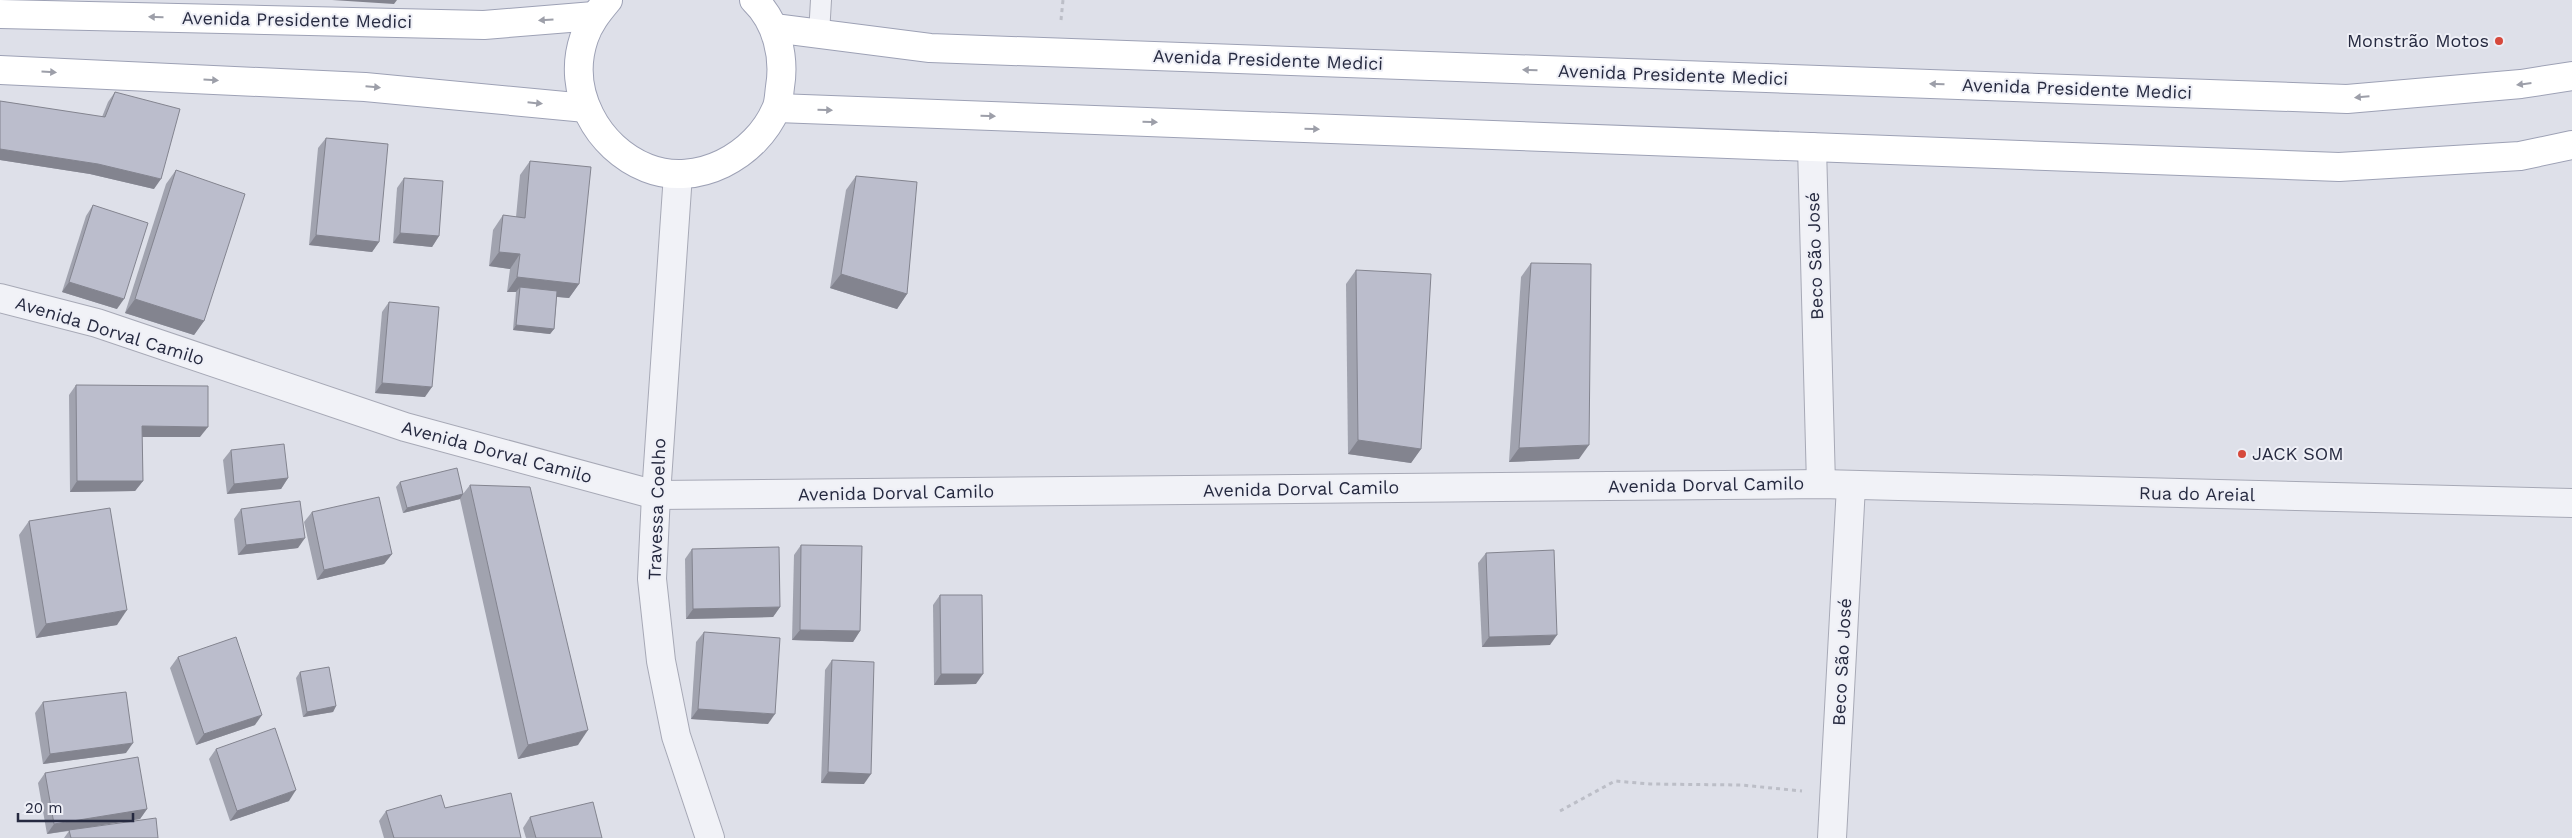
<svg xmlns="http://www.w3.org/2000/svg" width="2572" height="838" font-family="'Work Sans',sans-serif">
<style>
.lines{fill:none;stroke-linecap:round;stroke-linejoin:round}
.lane-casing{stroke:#a7a9b6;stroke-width:22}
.street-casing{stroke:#a7a9b6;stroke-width:30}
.primary-casing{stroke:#9da1b5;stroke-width:30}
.path{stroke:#bcbec7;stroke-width:3;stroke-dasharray:4 4;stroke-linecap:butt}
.lane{stroke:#f1f2f7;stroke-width:20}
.street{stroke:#f1f2f7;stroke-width:28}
.primary{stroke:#fff;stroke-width:28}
.wall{fill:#a1a3af}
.shaded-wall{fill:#83848f}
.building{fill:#bbbdcc;stroke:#83848f}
.oneway{fill:#9d9fa9}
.poi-dot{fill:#d6483b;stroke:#eeeff6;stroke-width:2}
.labels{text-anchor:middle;stroke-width:4;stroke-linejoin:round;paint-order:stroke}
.street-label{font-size:18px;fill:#262a40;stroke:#eeeff6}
.poi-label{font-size:18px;fill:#262a40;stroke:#eeeff6;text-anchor:end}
</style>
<rect width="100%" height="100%" fill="#dee0e9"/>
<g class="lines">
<!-- lane casing -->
<g class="lane-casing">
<path id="lane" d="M819,34L821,0"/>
</g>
<!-- street casing -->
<g class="street-casing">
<g id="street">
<path d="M1812,147L1821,484"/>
<path d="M678,174L656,495L652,579L661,661L676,736L710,838"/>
<path d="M0,298L97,323L405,427L656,495L1821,484L2572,503"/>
<path d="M1832,838L1851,486"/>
</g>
</g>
<!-- primary casing -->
<g class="primary-casing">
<g id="primary">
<path d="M608,0C598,12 589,23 584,38C566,91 597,148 647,168C697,188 756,156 776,109C779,103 779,94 780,87C785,57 777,22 754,0"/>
<path d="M0,14L484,25L594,16"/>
<path d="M774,28L930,48L2347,99L2521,84L2572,76"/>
<path d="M0,70L365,87L586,108"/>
<path d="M777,108L2339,167L2520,156L2572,145"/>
</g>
</g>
<!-- path -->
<g class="path">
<path d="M1061,20L1063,0"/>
<path d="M1560,811L1615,781L1650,784L1741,785L1802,791"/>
</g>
<!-- lane -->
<use href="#lane" class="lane"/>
<!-- street -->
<use href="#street" class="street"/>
<!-- primary -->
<use href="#primary" class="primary"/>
</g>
<!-- wall -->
<g class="wall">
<path d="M115,92L154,189L90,174L0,160V101L102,117L108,102Z"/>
<path d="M326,138L379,242L372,252L309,245L318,148Z"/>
<path d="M530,161L579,284L569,298L557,297L554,329L550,334L513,330L516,292H507L510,269L489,266L493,230L503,215L516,217L520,175Z"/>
<path d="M176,170L204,321L194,335L125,313L166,184Z"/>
<path d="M856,176L907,294L897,309L830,288L846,190Z"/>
<path d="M404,178L439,236L432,247L393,243L397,188Z"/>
<path d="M93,205L117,309L62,292L86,216Z"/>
<path d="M1531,263L1579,459L1509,462L1521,277Z"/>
<path d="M1356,270L1421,449L1411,463L1348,454L1346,284Z"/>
<path d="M389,302L425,397L375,393L382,312Z"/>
<path d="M76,385L200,437H142L143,481L135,491L70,492L69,395Z"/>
<path d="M231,450L288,478L281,489L227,494L223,460Z"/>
<path d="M400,482L463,494L470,485L578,745L518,759L460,499L403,513L396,487Z"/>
<path d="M241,509L298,548L238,555L234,519Z"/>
<path d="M312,512L392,554L384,564L317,580L304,522Z"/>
<path d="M29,521L117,625L36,638L19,535Z"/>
<path d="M801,545L860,631L853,642L792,640L794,555Z"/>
<path d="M692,549L780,607L773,617L686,619L685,559Z"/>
<path d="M1486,553L1550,645L1482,647L1478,563Z"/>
<path d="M940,595L976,684L934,685L933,605Z"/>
<path d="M704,632L768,724L691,719L696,642Z"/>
<path d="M178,657L255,725L196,745L170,668Z"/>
<path d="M832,660L864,784L821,783L825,670Z"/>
<path d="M300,672L336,706L333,712L303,717L296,678Z"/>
<path d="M43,702L126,753L43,764L35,713Z"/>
<path d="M216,749L289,801L230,821L209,759Z"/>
<path d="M45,773L147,809L140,819L95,826L158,838H64L69,831L47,834L38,783Z"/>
<path d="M445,808L521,838H384L379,821L386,811Z"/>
<path d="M530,817L602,838H526L523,828Z"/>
</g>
<!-- shaded-wall -->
<g class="shaded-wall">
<path d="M332,0H397L394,4Z"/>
<path d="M0,149L98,164L161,179L154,189L90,174L0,160Z"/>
<path d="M400,233L439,236L432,247L393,243Z"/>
<path d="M316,235L379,242L372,252L309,245Z"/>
<path d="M499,252L520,254L510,269L489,266Z"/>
<path d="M841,274L907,294L897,309L830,288Z"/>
<path d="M517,277L579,284L569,298L519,293L520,287L516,292H507Z"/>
<path d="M69,282L124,299L117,309L62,292Z"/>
<path d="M135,299L204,321L194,335L125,313Z"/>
<path d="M516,325L554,329L550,334L513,330Z"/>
<path d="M382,383L432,387L425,397L375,393Z"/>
<path d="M142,426L208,427L200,437H135Z"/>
<path d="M1358,440L1421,449L1411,463L1348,454Z"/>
<path d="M1589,445L1579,459L1509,462L1519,448Z"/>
<path d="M288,478L281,489L227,494L234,484Z"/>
<path d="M77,481H143L135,491L70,492Z"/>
<path d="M463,494L460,499L403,513L407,508Z"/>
<path d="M305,538L298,548L238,555L246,545Z"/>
<path d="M392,554L384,564L317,580L324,570Z"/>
<path d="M780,607L773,617L686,619L693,609Z"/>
<path d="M127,610L117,625L36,638L46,624Z"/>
<path d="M800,630L860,631L853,642L792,640Z"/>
<path d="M1557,635L1550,645L1482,647L1489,637Z"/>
<path d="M941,674H983L976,684L934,685Z"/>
<path d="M336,706L333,712L303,717L307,712Z"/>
<path d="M698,709L775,714L768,724L691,719Z"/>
<path d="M262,715L255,725L196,745L204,734Z"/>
<path d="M588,730L578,745L518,759L528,745Z"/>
<path d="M133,743L126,753L43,764L50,754Z"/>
<path d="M828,772L871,774L864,784L821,783Z"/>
<path d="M296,790L289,801L230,821L237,811Z"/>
<path d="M147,809L140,819L47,834L54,824Z"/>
</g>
<!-- building -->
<g class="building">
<path d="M115,92L180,109L161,179L98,164L0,149V101L105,117Z"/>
<path d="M326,138L388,144L379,242L316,235Z"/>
<path d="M530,161L591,167L579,284L517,277L520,254L499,252L503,215L525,218Z"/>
<path d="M176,170L245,194L204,321L135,299Z"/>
<path d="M856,176L917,182L907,294L841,274Z"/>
<path d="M404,178L443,181L439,236L400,233Z"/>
<path d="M93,205L148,223L124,299L69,282Z"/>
<path d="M1531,263L1591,264L1589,445L1519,448Z"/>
<path d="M1356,270L1431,274L1421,449L1358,440Z"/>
<path d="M520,287L557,291L554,329L516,325Z"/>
<path d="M389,302L439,307L432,387L382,383Z"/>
<path d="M76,385L208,386V427L142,426L143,481H77Z"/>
<path d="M284,444L288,478L234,484L231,450Z"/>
<path d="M457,468L463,494L407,508L400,482Z"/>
<path d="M470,485L530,487L588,730L528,745Z"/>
<path d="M379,497L392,554L324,570L312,512Z"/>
<path d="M300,501L305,538L246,545L241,509Z"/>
<path d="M110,508L127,610L46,624L29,521Z"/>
<path d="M801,545L862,546L860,631L800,630Z"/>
<path d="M779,547L780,607L693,609L692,549Z"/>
<path d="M1554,550L1557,635L1489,637L1486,553Z"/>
<path d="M940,595H982L983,674H941Z"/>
<path d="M704,632L780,638L775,714L698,709Z"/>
<path d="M236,637L262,715L204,734L178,657Z"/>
<path d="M832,660L874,662L871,774L828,772Z"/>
<path d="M329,667L336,706L307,712L300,672Z"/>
<path d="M126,692L133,743L50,754L43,702Z"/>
<path d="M275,728L296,790L237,811L216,749Z"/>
<path d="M138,757L147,809L54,824L45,773Z"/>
<path d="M511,793L521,838H394L386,811L441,795L445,808Z"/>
<path d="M593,802L602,838H536L530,817Z"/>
<path d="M156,818L158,838H71L69,830Z"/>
</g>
<!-- one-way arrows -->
<defs><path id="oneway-solid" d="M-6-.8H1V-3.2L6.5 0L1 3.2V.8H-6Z" transform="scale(1.25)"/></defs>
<g class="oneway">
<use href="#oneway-solid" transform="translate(156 17) rotate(-179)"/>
<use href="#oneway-solid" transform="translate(546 20) rotate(176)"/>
<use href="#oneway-solid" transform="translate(1530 70) rotate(-178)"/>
<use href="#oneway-solid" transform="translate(49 72) rotate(3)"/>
<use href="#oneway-solid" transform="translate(211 80) rotate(3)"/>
<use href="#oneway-solid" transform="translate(1937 84) rotate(-178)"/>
<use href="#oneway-solid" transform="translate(2524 84) rotate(173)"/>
<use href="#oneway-solid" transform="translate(373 87) rotate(5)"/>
<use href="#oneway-solid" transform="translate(2362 97) rotate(175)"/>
<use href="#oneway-solid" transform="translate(535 103) rotate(6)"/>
<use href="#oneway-solid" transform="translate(825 110) rotate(2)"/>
<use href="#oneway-solid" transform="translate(988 116) rotate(2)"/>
<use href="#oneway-solid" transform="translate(1150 122) rotate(2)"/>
<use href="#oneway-solid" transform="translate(1312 129) rotate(2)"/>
</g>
<!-- markers -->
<g class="poi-dot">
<circle cx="2499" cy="41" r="5"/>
<circle cx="2242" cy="454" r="5"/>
</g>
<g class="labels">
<!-- street labels -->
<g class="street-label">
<text transform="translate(297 20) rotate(1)" y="6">Avenida Presidente Medici</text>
<text transform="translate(1268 60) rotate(2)" y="6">Avenida Presidente Medici</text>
<text transform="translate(1673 75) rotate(2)" y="6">Avenida Presidente Medici</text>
<text transform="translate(2077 89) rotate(2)" y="6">Avenida Presidente Medici</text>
<text transform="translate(1815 256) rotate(-92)" y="6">Beco São José</text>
<text transform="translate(110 331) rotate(17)" y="6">Avenida Dorval Camilo</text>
<text transform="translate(497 452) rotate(15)" y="6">Avenida Dorval Camilo</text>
<text transform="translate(1706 485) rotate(-1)" y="6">Avenida Dorval Camilo</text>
<text transform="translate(1301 489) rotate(-1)" y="6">Avenida Dorval Camilo</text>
<text transform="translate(896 493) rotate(-1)" y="6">Avenida Dorval Camilo</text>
<text transform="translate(2197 494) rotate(1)" y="6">Rua do Areial</text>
<text transform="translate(657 509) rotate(-88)" y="6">Travessa Coelho</text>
<text transform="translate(1842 662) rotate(-87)" y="6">Beco São José</text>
</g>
<!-- poi labels -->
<g class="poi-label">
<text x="2489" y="47">Monstrão Motos</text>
<text x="2252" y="460" text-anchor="start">JACK SOM</text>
</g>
</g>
<!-- scale -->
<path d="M18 813v8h115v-8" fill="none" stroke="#262a40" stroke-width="2.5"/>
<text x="25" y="813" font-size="15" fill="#262a40" stroke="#eeeff6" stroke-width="4" paint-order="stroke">20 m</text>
</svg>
